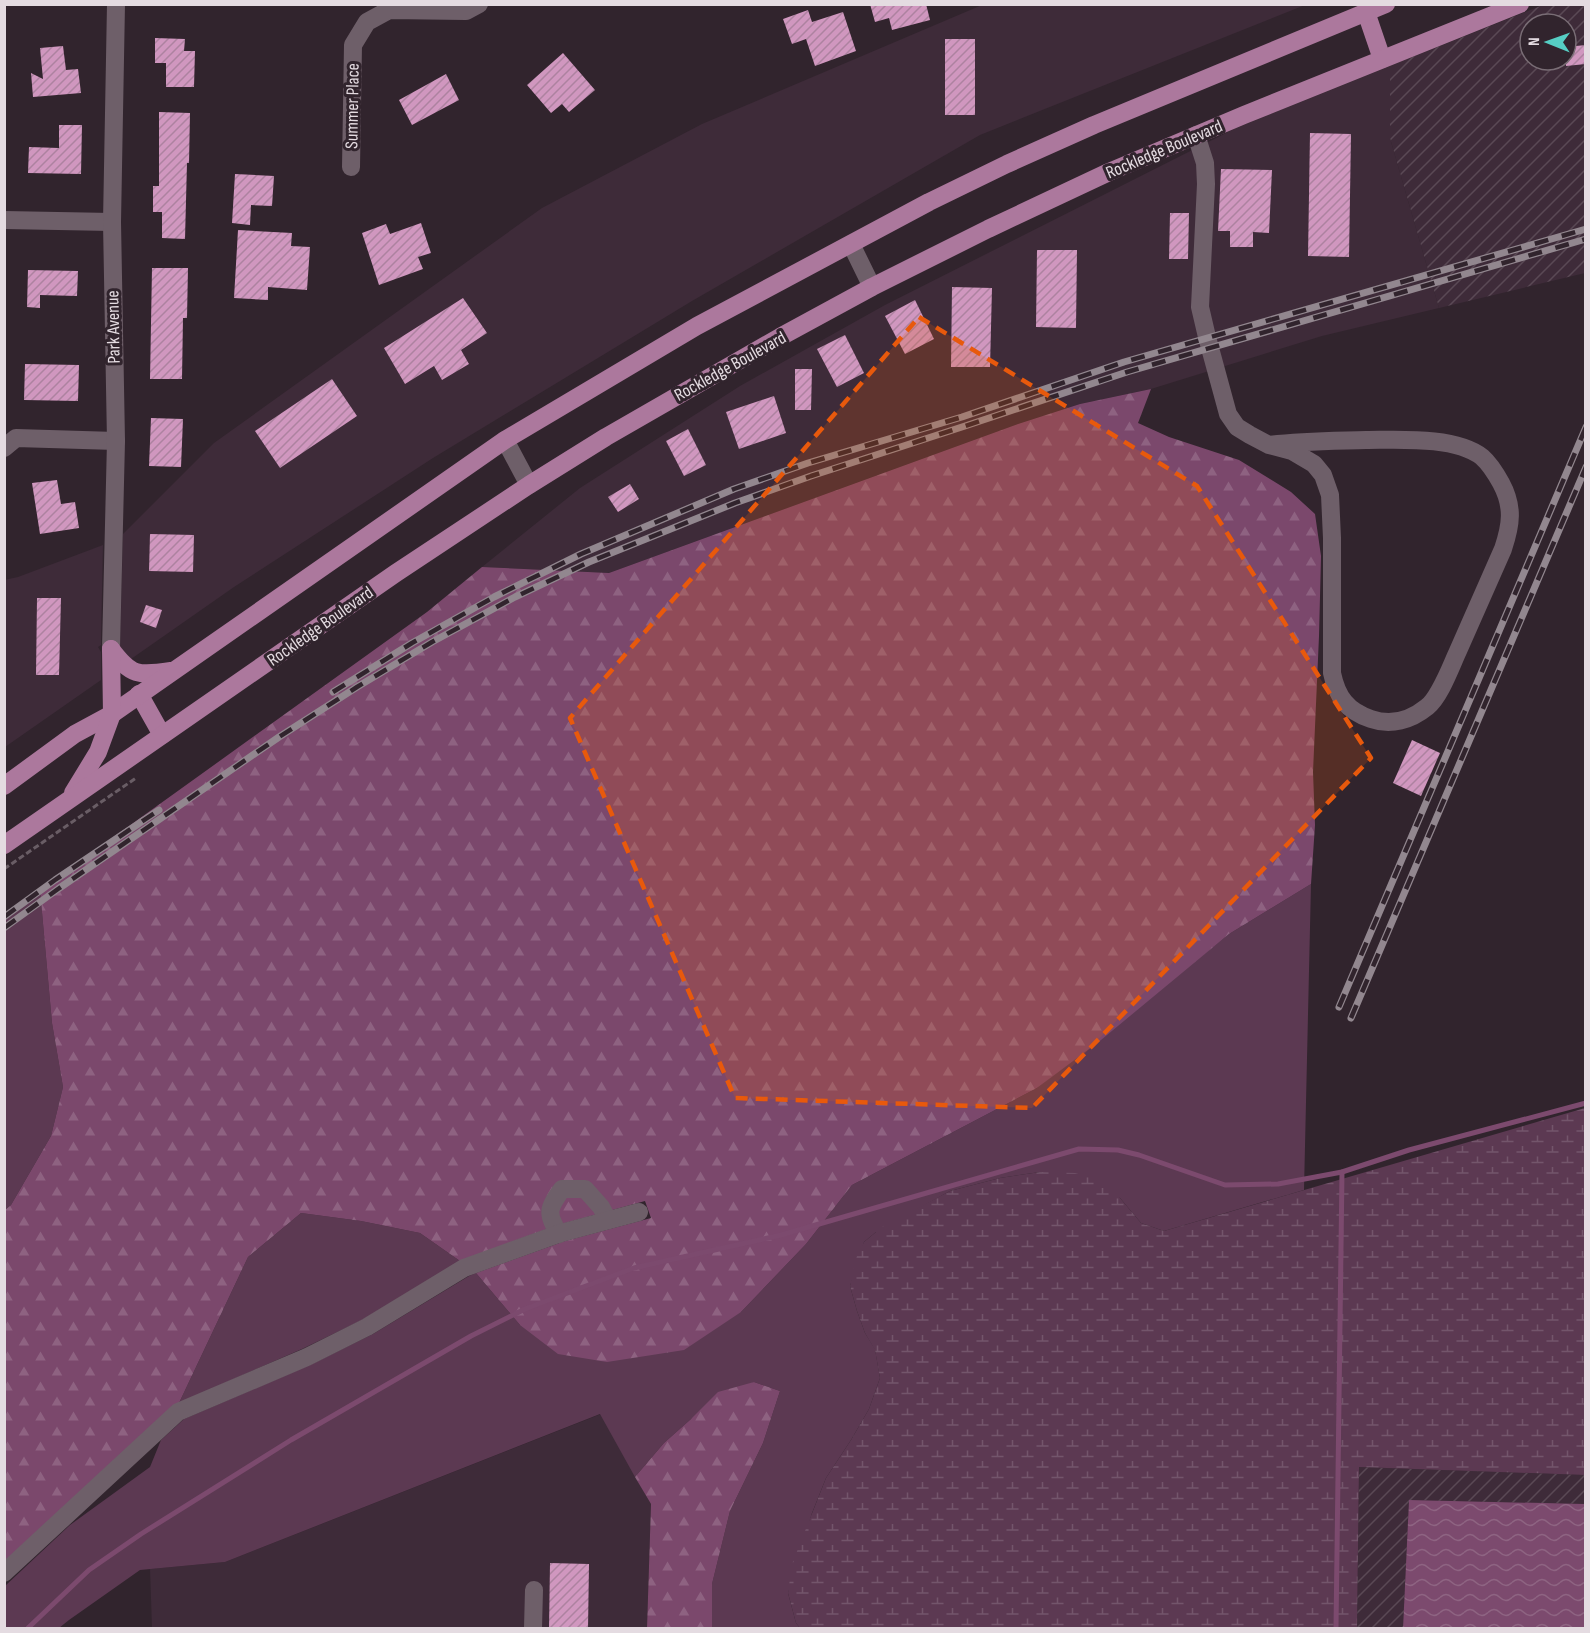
<svg xmlns="http://www.w3.org/2000/svg" width="1590" height="1633" font-family="'Sofia Sans Condensed',sans-serif">
<style>
.built{fill:#3e2b39}
.industrial{fill:url(#industrial-furrows);fill-rule:evenodd}
.green{fill:#5c3952}
.forest{fill:url(#forest-firs)}
.wetland{fill:url(#wetland-marsh)}
.water{fill:url(#water-waves)}
.lines{fill:none;stroke-linecap:round;stroke-linejoin:round}
.stream{stroke:#7c4a6e;stroke-width:5}
.building{fill:url(#building-hatch)}
.path{stroke:#695d65;stroke-width:3;stroke-dasharray:6 3;stroke-linecap:butt}
.minor{stroke:#6e5f69;stroke-width:18}
.major{stroke:#ac789d;stroke-width:18}
.rail-casing{stroke:#92878f;stroke-width:7}
.rail{stroke:#31242d;stroke-width:4.5;stroke-dasharray:14;stroke-linecap:butt}
.marked{fill:#e8590c;fill-opacity:0.2;stroke:#e8590c;stroke-width:4.5;stroke-dasharray:12 8;stroke-linejoin:round}
.labels{text-anchor:middle;stroke-width:6;stroke-linejoin:round;paint-order:stroke}
.street-label{font-size:18px;fill:#e4dbe1;stroke:#31242d}
</style>
<defs>
<pattern id="industrial-furrows" width="10" height="10" patternUnits="userSpaceOnUse" patternTransform="scale(1.5)"><rect width="10" height="10" fill="#3e2b39"/><path d="M-1 1l2-2M0 10L10 0M9 11l2-2" fill="none" stroke="#5a4955"/></pattern>
<pattern id="forest-firs" width="22" height="20" patternUnits="userSpaceOnUse" patternTransform="scale(1.5)"><rect width="22" height="20" fill="#7b486c"/><path d="M5 1l3.5 6h-7zM16 11l3.5 6h-7z" fill="#8e6281"/></pattern>
<pattern id="wetland-marsh" width="20" height="14" patternUnits="userSpaceOnUse" patternTransform="scale(1.5)"><rect width="20" height="14" fill="#5c3952"/><path d="M1 5h8M5 5V1M11 12h8M15 12V8" fill="none" stroke="#73556b"/></pattern>
<pattern id="water-waves" width="16" height="10" patternUnits="userSpaceOnUse" patternTransform="scale(1.5)"><rect width="16" height="10" fill="#7c4a6e"/><path d="M0 5q4-4 8 0t8 0" fill="none" stroke="#8e6482"/></pattern>
<pattern id="building-hatch" width="6" height="6" patternUnits="userSpaceOnUse" patternTransform="scale(1.5)"><rect width="6" height="6" fill="#d097bf"/><path d="M-1 1l2-2M0 6l6-6M5 7l2-2" fill="none" stroke="#ad82a0"/></pattern>
</defs>
<rect width="100%" height="100%" fill="#31242d"/>
<!-- built -->
<g class="built">
<path d="M982,5H1305L980,135L692,301L433,458L234,587L131,659L120,647L123,534L214,443L542,208L702,124Z"/>
<path d="M1390,66V138L1439,308L1322,336L1151,389L1080,404L1018,424L609,573L482,567L580,488L740,386L885,305L1236,128Z"/>
<path d="M103,545L101,640V645L98,647L101,652V680L5,747L4,580L18,577Z"/>
<path d="M601,1414L651,1504L647,1628H152L150,1569L225,1562Z"/>
</g>
<!-- industrial -->
<g class="industrial">
<path d="M1543,5H1585V273L1439,308L1390,138V66ZM1530,24H1566V60H1530Z"/>
<path d="M1359,1467L1585,1475V1504L1409,1500L1403,1628H1357Z"/>
</g>
<!-- green -->
<g class="green">
<path d="M1311,884L1304,1190L1164,1231L1141,1223L1120,1198L1040,1172L1000,1178L950,1191L876,1232L864,1242L850,1286L857,1311L865,1333L875,1349L880,1378L869,1409L851,1440L826,1478L812,1513L788,1593L796,1623L800,1628H712V1584L730,1511L763,1443L780,1391L754,1382L691,1419L664,1443L635,1477L600,1414L225,1562L140,1570L69,1620L59,1628H5V1586L70,1525L150,1467L161,1440L184,1419L312,1364L373,1334L469,1276L476,1273L520,1325L741,1312L806,1244L852,1185L1037,1088L1229,934Z"/>
<path d="M40,890L52,1023L63,1087L51,1136L11,1205L5,1210V916Z"/>
<path d="M301,1213L361,1221L420,1233L460,1261L362,1320L302,1349L179,1403L248,1257Z"/>
</g>
<!-- forest -->
<g class="forest">
<path d="M1151,389L1138,423L1169,437L1239,460L1291,492L1315,514L1321,556L1319,636L1313,772L1315,825L1311,884L1229,934L1101,1040L1037,1088L852,1185L806,1244L741,1312L684,1350L607,1362L558,1354L520,1325L476,1273L565,1241L651,1218L645,1201L558,1225L460,1261L420,1233L361,1221L301,1213L248,1257L179,1403L5,1562V1210L11,1205L51,1136L63,1087L52,1023L40,890L427,612L482,567L609,573L1018,424L1080,404Z"/>
<path d="M754,1382L780,1391L763,1443L730,1511L712,1584V1628H647L651,1504L635,1477L664,1443L691,1419L718,1392Z"/>
</g>
<!-- wetland -->
<path class="wetland" d="M1585,1108V1475L1359,1467L1357,1628H800L796,1623L788,1593L792,1564L826,1478L851,1440L869,1409L880,1378L875,1350L865,1333L857,1311L850,1286L856,1258L864,1242L876,1232V1230L950,1191L1000,1178L1040,1172L1075,1173L1098,1180L1120,1198L1141,1223L1164,1231Z"/>
<!-- water -->
<path class="water" d="M1409,1500L1585,1504V1628H1403Z"/>
<g class="lines">
<!-- stream -->
<g class="stream">
<path d="M28,1628L89,1570L141,1534L291,1440L471,1336L525,1309L634,1268L781,1235L1079,1149L1118,1150L1139,1155L1225,1185L1278,1184L1342,1172L1409,1150L1586,1103"/>
<path d="M1336,1628L1342,1172"/>
</g>
</g>
<!-- building -->
<g class="building">
<path d="M870,4H926L930,20L892,30L889,18L875,22Z"/>
<path d="M808,10L812,22L843,12L856,51L815,66L806,39L792,44L783,19Z"/>
<path d="M155,38L185,39L184,51H195L194,87H166V63H155Z"/>
<rect x="945" y="39" width="30" height="76"/>
<path d="M1586,45V64L1566,66V47Z"/>
<path d="M63,46L66,70L78,69L81,93L33,97L31,73L43,79L40,48Z"/>
<path d="M563,53L595,90L569,112L562,104L551,113L527,85Z"/>
<path d="M446,74L459,100L412,125L399,100Z"/>
<path d="M159,112L190,113L189,163H187L185,239L162,238V212H153V186H159Z"/>
<path d="M59,125H82L81,174L28,173L29,147L59,148Z"/>
<path d="M1310,133L1351,134L1349,257L1308,256Z"/>
<path d="M1221,169L1272,170L1269,233L1253,232V247H1230V231H1218Z"/>
<path d="M235,174L274,176L272,206L251,205L250,225L232,223Z"/>
<path d="M1170,213H1189L1188,259H1169Z"/>
<path d="M421,223L431,253L418,257L423,269L379,285L362,233L386,224L390,234Z"/>
<path d="M238,230L292,233L291,246L310,247L307,290L268,287V300L234,298Z"/>
<path d="M1037,250H1077L1076,328L1036,327Z"/>
<path d="M152,268H188L187,318H183L182,379H150Z"/>
<path d="M28,270L78,271L77,296L40,295V308L27,307Z"/>
<path d="M952,287L992,288L990,367H951Z"/>
<path d="M463,298L487,333L461,350L469,364L442,380L434,366L405,384L384,348Z"/>
<path d="M915,300L934,339L905,354L885,316Z"/>
<path d="M845,335L864,373L837,387L817,349Z"/>
<path d="M25,364L79,365L78,401L24,400Z"/>
<path d="M795,369H812L811,410H795Z"/>
<path d="M332,379L357,416L280,468L255,431Z"/>
<path d="M774,396L786,433L739,449L726,412Z"/>
<path d="M151,418L183,419L181,467L149,466Z"/>
<path d="M688,429L706,465L684,476L666,441Z"/>
<path d="M57,480L61,504L75,502L79,528L40,534L32,483Z"/>
<path d="M630,484L639,499L618,512L608,497Z"/>
<path d="M150,534L194,535L193,572L149,571Z"/>
<path d="M37,598H61L59,675H36Z"/>
<path d="M146,605L162,610L156,628L140,622Z"/>
<path d="M1412,740L1440,753L1421,796L1393,783Z"/>
<path d="M550,1563L589,1564L588,1629H549Z"/>
</g>
<g class="lines">
<!-- path -->
<path class="path" d="M4,869L136,778"/>
<!-- minor -->
<g class="minor">
<path d="M1196,135L1205,163L1206,184L1200,307L1207,337L1228,414L1237,427L1250,435L1269,445L1292,451L1314,464L1323,475L1330,495L1332,538V673C1337,697 1347,711 1371,719C1391,726 1411,720 1427,707C1440,697 1451,666 1458,651C1473,617 1488,583 1503,549C1511,525 1514,507 1501,483C1496,474 1490,464 1482,457C1455,436 1398,440 1366,440C1333,441 1301,441 1269,445"/>
<path d="M351,167L353,45L367,22L389,10L466,11L479,4"/>
<path d="M4,220L112,222"/>
<path d="M851,244L872,287"/>
<path d="M505,440L529,485"/>
<path d="M4,448L16,438L116,441"/>
<path d="M111,649L116,441L112,222L116,4"/>
<path d="M559,1234C546,1212 548,1209 562,1189H585L601,1207L608,1220"/>
<path d="M4,1573L178,1412L307,1357L367,1327L464,1268L561,1233L639,1212"/>
<path d="M533,1628L534,1590"/>
</g>
<!-- major -->
<g class="major">
<path d="M1366,12L1382,59"/>
<path d="M111,649C131,676 138,676 171,671"/>
<path d="M139,694L162,735"/>
<path d="M4,786L75,734L112,714L505,440L697,326L929,202L1007,164L1094,125L1386,4"/>
<path d="M73,793L98,752L112,714L111,649"/>
<path d="M4,845L396,573L529,485L606,437L780,337L872,287L988,229L1109,172L1244,115L1520,4"/>
</g>
<!-- rail casing -->
<g class="rail-casing">
<g id="rail">
<path d="M333,692L412,643L494,597L581,554L734,489L808,463L962,417L1124,362L1586,229"/>
<path d="M4,917L55,880L159,810"/>
<path d="M4,928L58,889L279,737L357,687L432,642L515,597L589,562L735,503L811,476L965,426L1127,372L1586,239"/>
<path d="M1339,1007L1586,427"/>
<path d="M1351,1018L1586,467"/>
</g>
</g>
<!-- rail -->
<use href="#rail" class="rail"/>
</g>
<!-- marked area -->
<path class="marked" d="M919,317L1197,486L1371,758L1032,1108L735,1098L570,718Z"/>
<g class="labels">
<!-- street labels -->
<g class="street-label">
<text transform="translate(352 106) rotate(-89)" y="6">Summer Place</text>
<text transform="translate(1164 149) rotate(-23)" y="6">Rockledge Boulevard</text>
<text transform="translate(113 327) rotate(-91)" y="6">Park Avenue</text>
<text transform="translate(730 366) rotate(-29)" y="6">Rockledge Boulevard</text>
<text transform="translate(320 626) rotate(-35)" y="6">Rockledge Boulevard</text>
</g>
</g>
<!-- border -->
<rect width="1590" height="1633" fill="none" stroke="#e4dbe1" stroke-width="12"/>
<!-- north arrow -->
<g transform="translate(1548 42) rotate(271)"><circle r="28" fill="#31242d" stroke="#796d75" stroke-width="1.5"/>
<path d="M0-4.5L10 22L0 15L-10 22Z" fill="#56cec4"/>
<text y="-9" font-size="16" font-weight="bold" text-anchor="middle" fill="#e4dbe1">N</text>
</g>
</svg>
